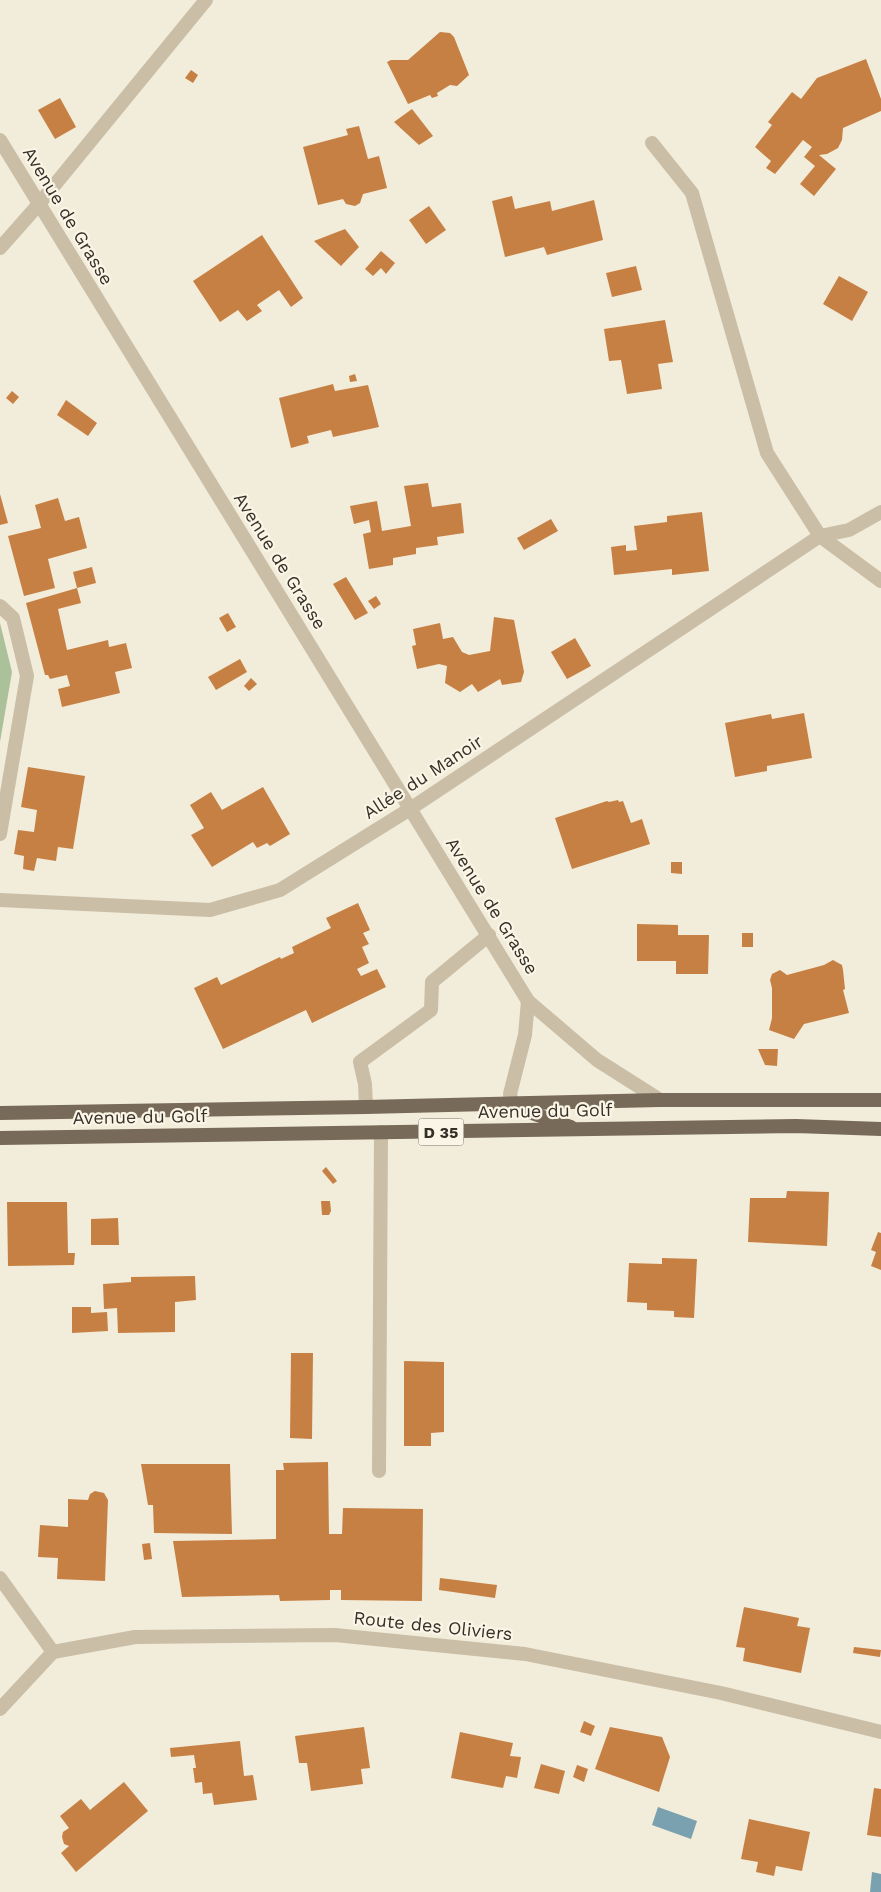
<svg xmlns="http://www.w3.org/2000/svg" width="881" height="1892" font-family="'Work Sans',sans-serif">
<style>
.green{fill:#abc19a}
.water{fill:#79a1af}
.building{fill:#c78043}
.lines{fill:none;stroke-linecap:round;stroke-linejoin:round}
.service{stroke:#cabea6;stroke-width:14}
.minor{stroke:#cabea6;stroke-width:14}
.primary{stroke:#786a58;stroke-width:14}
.labels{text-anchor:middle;stroke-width:4.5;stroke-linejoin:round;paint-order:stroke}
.shield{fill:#faf5e6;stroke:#716a60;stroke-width:1}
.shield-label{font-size:16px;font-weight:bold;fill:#362f27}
.street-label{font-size:18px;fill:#362f27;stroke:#faf5e6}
</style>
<rect width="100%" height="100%" fill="#f2ecda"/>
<!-- green -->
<path class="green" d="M0,623L12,672L0,742Z"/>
<!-- water -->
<g class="water">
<path d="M658,1807L697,1821L691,1839L652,1825Z"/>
<path d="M872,1872L881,1874V1892H870Z"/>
</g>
<!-- building -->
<g class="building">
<path d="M440,32L450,33L454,37L469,75L457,86L450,85L437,93L438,96L432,98L430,95L408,104L387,62L391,60H408Z"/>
<path d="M866,59L881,99V111L843,128L842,140L838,148L827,154L819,155L836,169L814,196L800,184L815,166L804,157L812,147L803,140L775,174L766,168L771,161L755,147L772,125L768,122L792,92L801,99L817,78Z"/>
<path d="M191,70L198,75L193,83L185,78Z"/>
<path d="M60,98L76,127L55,139L38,110Z"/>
<path d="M412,109L433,136L419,145L394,122Z"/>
<path d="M359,126L368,159L379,156L387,188L363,194L360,203L355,206L346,204L343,199L318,205L303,147L348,135L346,129Z"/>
<path d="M512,196L515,209L550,201L552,211L594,200L603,240L547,255L544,247L505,257L492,201Z"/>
<path d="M429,206L446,230L426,244L409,220Z"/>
<path d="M345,229L359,247L341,266L314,241Z"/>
<path d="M262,235L303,298L291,307L279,290L257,305L262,311L247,321L238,310L220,322L193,281Z"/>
<path d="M381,251L395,263L386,274L381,268L373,276L365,269Z"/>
<path d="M636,266L642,290L612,297L606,273Z"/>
<path d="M839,276L868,292L852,321L823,304Z"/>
<path d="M665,320L673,362L658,364L662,389L627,394L621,360L609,361L604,329Z"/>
<path d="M355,374L357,381L350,382L349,376Z"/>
<path d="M333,384L335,391L368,385L379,427L333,437L331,430L307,436L309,443L291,448L279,398Z"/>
<path d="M12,391L19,397L13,404L6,398Z"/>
<path d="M66,400L97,423L88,436L57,415Z"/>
<path d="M428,483L432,507L461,503L464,533L437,537L438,545L416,548V554L393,558V565L369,569L363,534L371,532L369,520L354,524L350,506L377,501L382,531L411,526L404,486Z"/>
<path d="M0,494L8,523L0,525Z"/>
<path d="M58,498L65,521L79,517L87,548L48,559L55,588L24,596L8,536L41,528L35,505Z"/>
<path d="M702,512L709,571L672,575V569L614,575L611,547L626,545V551L637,550L634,526L667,522V516Z"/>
<path d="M551,519L558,531L524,550L517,538Z"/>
<path d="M92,567L96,583L77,588L81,603L58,609L67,650L108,640L109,647L126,643L132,668L115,672L120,693L62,707L58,689L70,686L67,675L50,679L48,675H45L26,603L77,588L73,572Z"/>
<path d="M346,577L368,613L355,620L333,584Z"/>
<path d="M376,596L381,604L374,609L368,601Z"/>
<path d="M228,613L236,627L227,632L219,618Z"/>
<path d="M494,617L514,620L524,672L521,682L502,685L500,679L478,692L472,684L460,692L445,683L447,666L439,664L417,669L412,646L416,645L413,629L440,623L443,639L453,637L462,652L469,655L490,651Z"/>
<path d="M575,638L591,666L567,679L551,652Z"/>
<path d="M240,659L247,672L216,690L208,677Z"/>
<path d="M251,678L257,684L249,691L244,686Z"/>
<path d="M804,713L812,758L767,766V771L735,777L725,723L771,714L772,719Z"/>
<path d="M28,767L85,776L73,849L58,847L56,861L37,858L34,871L23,869L24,856L14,854L18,830L34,832L37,810L21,807Z"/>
<path d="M263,787L290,834L270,846L267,843L257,848L253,842L212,867L191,835L204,828L190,805L211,792L222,810Z"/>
<path d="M618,800L619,802L623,801L631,823L642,819L650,844L572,869L555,818L607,801L609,802Z"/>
<path d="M671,862H682V874L671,873Z"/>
<path d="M358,903L370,930L363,933L369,944L362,947L369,963L357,969L361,976L377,969L386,987L312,1023L306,1010L223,1049L194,988L217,977L221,985L280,957L281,959L294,953L292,947L331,928L326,918Z"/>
<path d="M637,924L678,925V935H709L708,974H676V961H637Z"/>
<rect x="742" y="933" width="11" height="14"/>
<path d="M833,960L842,965L843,970L845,989L843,990L849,1013L804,1024L794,1039L769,1030L772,1018V988L770,980L772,974L780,970L787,975L824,965Z"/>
<path d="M758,1049H778L777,1066L765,1065Z"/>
<path d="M326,1167L337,1181L333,1184L322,1171Z"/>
<path d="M787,1191L829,1192L827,1246L748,1242L750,1198H786Z"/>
<path d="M321,1201H330L331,1211L329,1215H322Z"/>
<path d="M7,1202H67L68,1253H75L74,1265L8,1266Z"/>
<path d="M118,1218L119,1245H91V1219Z"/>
<path d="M878,1232L881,1233V1270L871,1266L876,1252L871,1250Z"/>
<path d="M662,1258L697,1259L694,1318L674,1317V1311L647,1310V1303L627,1302L629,1263L662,1264Z"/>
<path d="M195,1276L196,1300L175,1302V1332L118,1333L117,1308L104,1309L103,1284L131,1282V1277Z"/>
<path d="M72,1307H91V1313L107,1312L108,1331L72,1333Z"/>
<path d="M291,1353H313L312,1439L290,1438Z"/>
<path d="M404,1361L444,1362V1432L431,1433V1446H404Z"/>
<path d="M328,1462L329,1534H342L343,1508L423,1509L422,1601L341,1600V1590H330V1600L280,1601L279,1595L182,1597L173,1541L276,1539V1470H284L283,1463Z"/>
<path d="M141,1464H230L232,1534L154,1533L153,1505H148Z"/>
<path d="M95,1491L104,1493L108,1500L105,1581L57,1579L58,1558L38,1557L40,1525L68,1527V1499L88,1500L90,1494Z"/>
<path d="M150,1543L152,1559L144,1560L142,1544Z"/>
<path d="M440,1578L497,1585L495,1598L439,1590Z"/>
<path d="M744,1607L799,1618L797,1626L810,1628L801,1673L743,1661L745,1648L736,1647Z"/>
<path d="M854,1647L881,1650L880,1657L853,1653Z"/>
<path d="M584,1721L595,1726L591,1736L580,1732Z"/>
<path d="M364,1727L370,1768L361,1769L363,1784L311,1791L307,1763H299L295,1736Z"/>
<path d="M610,1727L662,1737L670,1757L659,1792L595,1769Z"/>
<path d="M460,1732L513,1743L510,1756L521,1757L517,1778L506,1776L503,1788L451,1778Z"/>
<path d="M240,1741L244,1776L253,1775L257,1800L214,1805L212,1793L203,1794L202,1782L195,1783L193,1768H196L194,1755L171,1757L170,1748Z"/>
<path d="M541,1764L565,1771L559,1794L534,1788Z"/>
<path d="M577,1765L588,1769L584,1782L573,1777Z"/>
<path d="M124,1782L148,1811L76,1872L61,1853L69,1846L64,1844L62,1837L63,1832L69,1828L60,1816L81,1799L90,1810Z"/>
<path d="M874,1788L881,1789V1837L867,1835Z"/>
<path d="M749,1819L810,1832L802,1871L776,1866L774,1876L756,1872L758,1862L741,1859Z"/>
</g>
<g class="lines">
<!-- service -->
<g class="service">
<path d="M820,536L849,530L881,512"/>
<path d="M366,1107L365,1084L360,1062L431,1010L432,982L489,935"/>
<path d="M379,1471L381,1132"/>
</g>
<!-- minor -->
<g class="minor">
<path d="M0,140L528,1001L597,1060L660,1100"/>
<path d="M652,143L692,193L767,453L820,536L881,581"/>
<path d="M0,248L39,204L206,0"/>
<path d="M0,606L13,618L27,676L0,834"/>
<path d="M0,900L210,910L280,890L410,809L820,536"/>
<path d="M512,1103L510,1094L525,1035L528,1001"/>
<path d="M0,1578L53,1652"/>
<path d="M0,1709L53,1652L135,1637L335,1635L525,1654L721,1693L881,1732"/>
</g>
<!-- primary -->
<g class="primary">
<path d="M515,1104L529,1112L571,1127"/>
<path d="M0,1113L366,1107L660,1100H881"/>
<path d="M0,1138L796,1126L881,1129"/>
</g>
</g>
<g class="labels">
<!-- shield labels -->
<rect class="shield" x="418.5" y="1118.5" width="45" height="27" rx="4"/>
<g class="shield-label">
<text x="441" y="1138">D 35</text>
</g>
<!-- street labels -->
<g class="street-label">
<text transform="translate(68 216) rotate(59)" y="6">Avenue de Grasse</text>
<text transform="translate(280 561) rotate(58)" y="6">Avenue de Grasse</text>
<text transform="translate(423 777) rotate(-33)" y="6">Allée du Manoir</text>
<text transform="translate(492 906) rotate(58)" y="6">Avenue de Grasse</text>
<text transform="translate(545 1111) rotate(-1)" y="6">Avenue du Golf</text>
<text transform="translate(140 1117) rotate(-1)" y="6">Avenue du Golf</text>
<text transform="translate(433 1626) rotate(6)" y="6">Route des Oliviers</text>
</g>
</g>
</svg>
